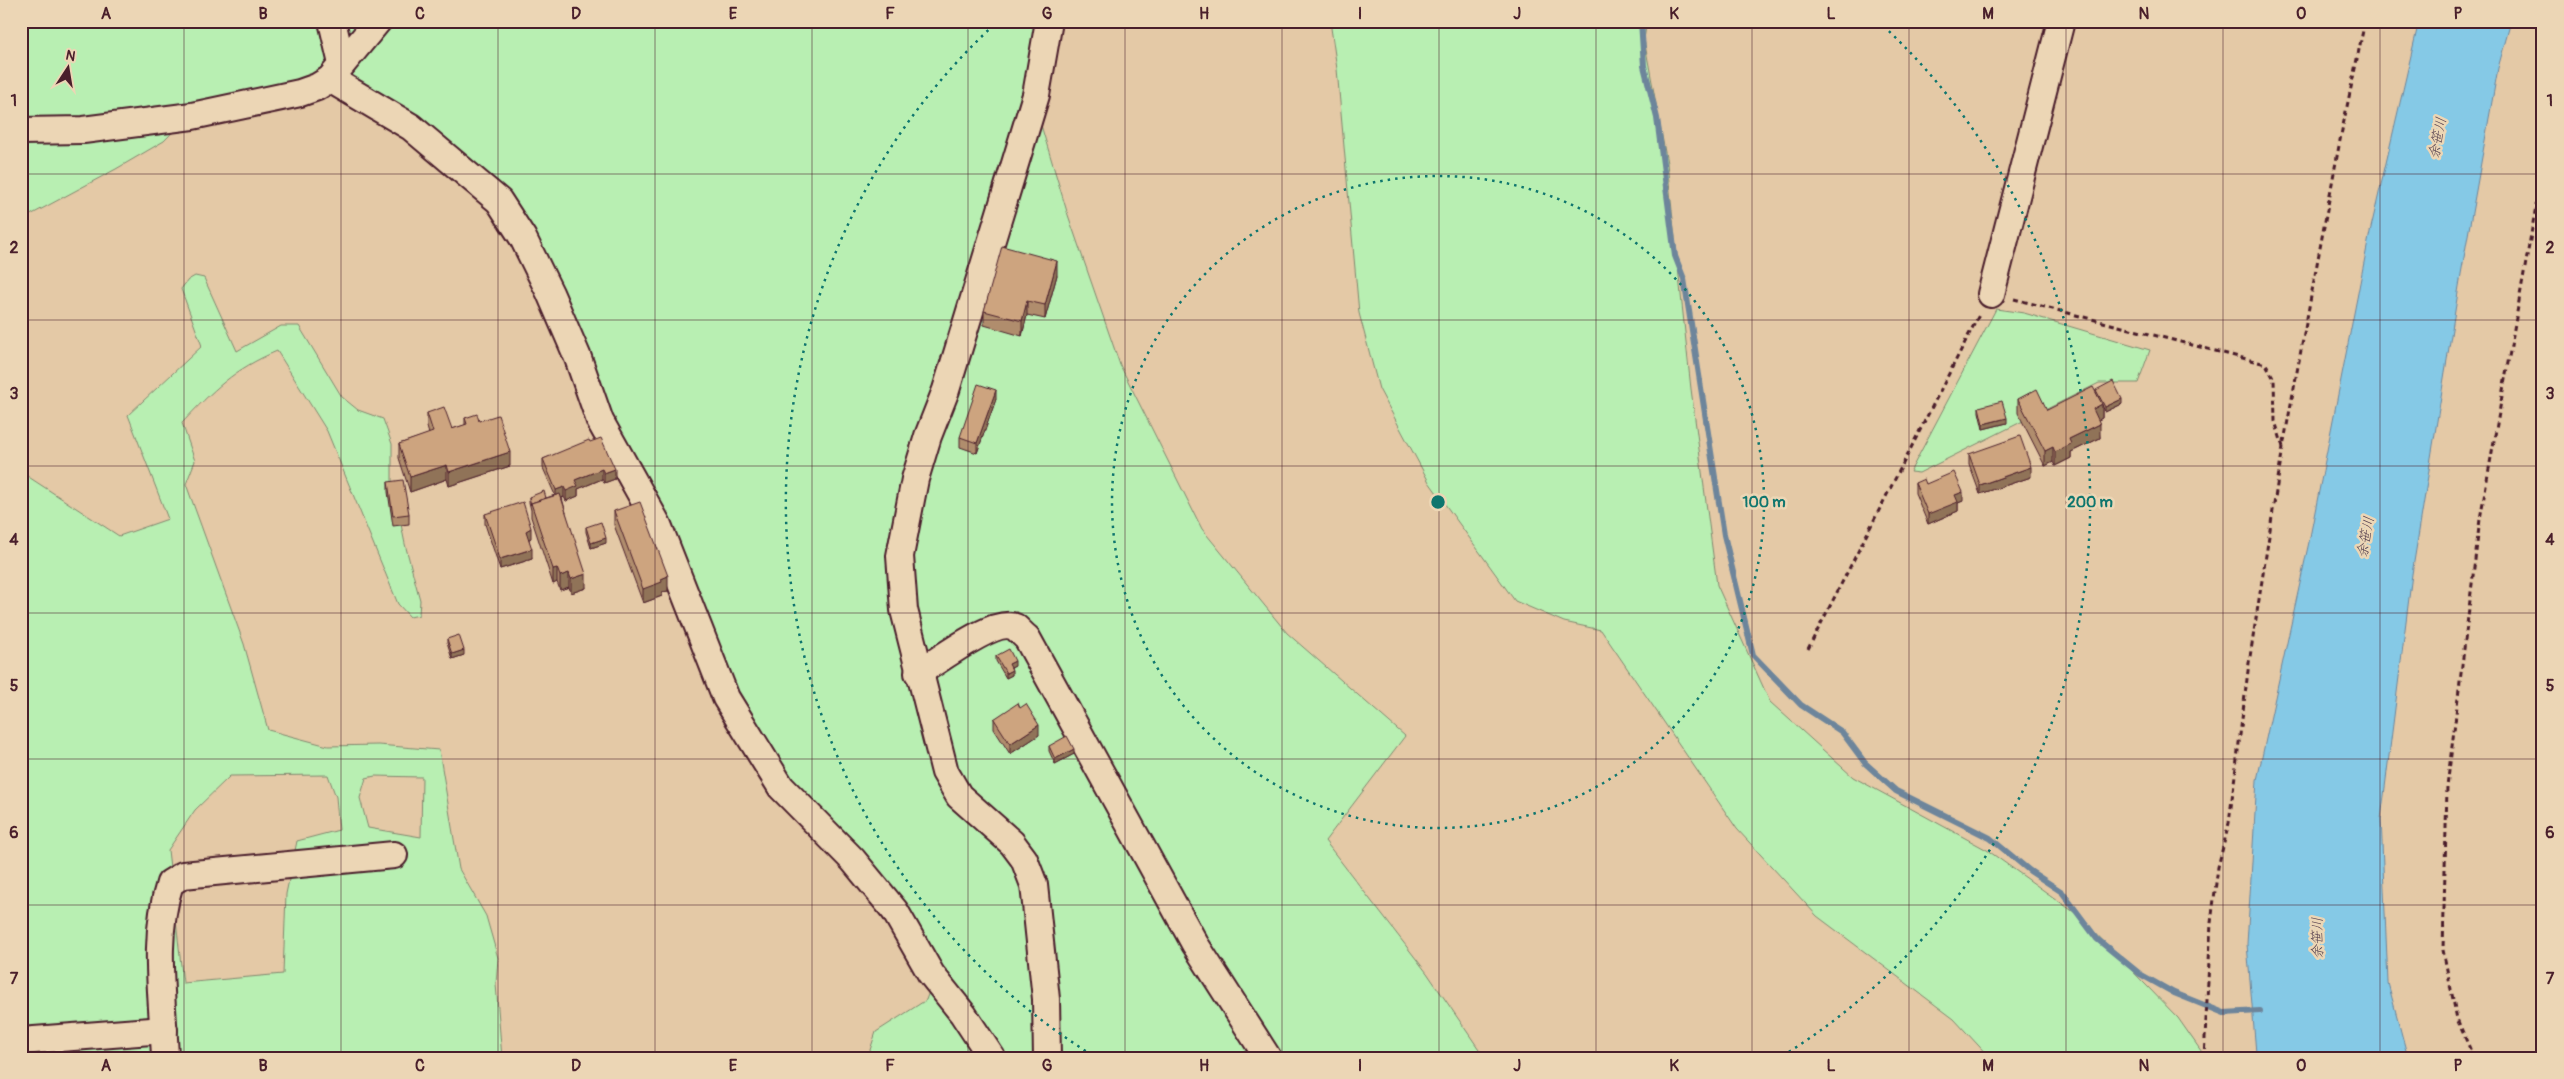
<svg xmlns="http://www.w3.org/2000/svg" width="2564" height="1079" font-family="Pangolin,'Klee One',sans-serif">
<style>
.green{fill:#b8efb2;stroke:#81876e;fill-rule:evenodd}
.water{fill:#85c9e6;stroke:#6d859b}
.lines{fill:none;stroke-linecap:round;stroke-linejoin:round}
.stream{stroke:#6d859b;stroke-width:6}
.minor-casing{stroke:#4a1f2b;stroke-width:30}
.path{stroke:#4a1f2b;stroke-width:3;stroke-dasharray:5 4;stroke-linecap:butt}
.minor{stroke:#ecd6b5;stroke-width:26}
.wall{fill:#b08d6d;stroke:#4a1f2b}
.shaded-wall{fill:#907359;stroke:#4a1f2b}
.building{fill:#cda47f;stroke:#4a1f2b}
.grid{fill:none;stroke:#4a1f2b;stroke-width:1;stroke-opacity:0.55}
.ring{fill:none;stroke:#0f766e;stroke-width:2.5;stroke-dasharray:2.5 5}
.labels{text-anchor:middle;stroke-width:5;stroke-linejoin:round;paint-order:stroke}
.water-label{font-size:14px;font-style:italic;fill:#564150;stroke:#ecd6b5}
.centre{fill:#0f766e;stroke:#ecd6b5;stroke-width:2.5}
.ring-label{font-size:15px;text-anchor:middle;font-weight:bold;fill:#0f766e;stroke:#ecd6b5;stroke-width:5;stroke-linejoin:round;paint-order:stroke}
.neatline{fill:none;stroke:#4a1f2b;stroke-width:2}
.grid-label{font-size:16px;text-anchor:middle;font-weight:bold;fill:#4a1f2b}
</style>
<rect width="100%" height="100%" fill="#e4c9a6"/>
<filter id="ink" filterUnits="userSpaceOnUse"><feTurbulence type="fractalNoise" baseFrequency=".02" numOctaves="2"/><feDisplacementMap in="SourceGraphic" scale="10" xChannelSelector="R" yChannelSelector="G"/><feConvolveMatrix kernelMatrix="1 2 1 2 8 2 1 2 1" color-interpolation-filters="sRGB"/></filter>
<g filter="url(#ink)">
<!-- green -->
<g class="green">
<path d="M21,21H1039L1031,92L1068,215L1120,365L1202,529L1287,633L1405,736L1325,841L1427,973L1485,1058H877L870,1050L876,1032L926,1000L930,989L729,691L505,198L323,73L202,102L164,141L116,169L21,220Z"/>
<path d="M1330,21H1647L1644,39L1667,163L1691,389L1717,585L1770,702L1853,777L1987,850L2078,915L2178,1018L2206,1058H1990L1954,1019L1817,916L1737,829L1601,630L1564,622L1515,601L1429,482L1379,389L1359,313L1337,69Z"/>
<path d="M195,276L204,278L237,351L281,326H299L342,397L358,410L383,419L392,444V480L405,544L420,600L419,615L410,617L398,604L327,431L277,351C234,369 213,390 182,423L195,461L186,484L244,644L268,730L328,746L378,745L439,750L459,869L486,916L498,958L496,984L502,1058H21V472L119,536L168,519L128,415L202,346L181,289L188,280ZM328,775L336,797L339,830L297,841L286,894L283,974L183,983L168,850L195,810L230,776ZM375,776L422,777L421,837L368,828L360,798L366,778Z"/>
<path d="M1996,309L2024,313L2150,350L2138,383H2099L1919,473L1910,472Z"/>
</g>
<!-- water -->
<path class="water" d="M2419,21H2511L2498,68L2461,274L2412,574L2381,819L2388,983L2408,1058H2263L2256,1053L2247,944L2257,780L2309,542L2370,232Z"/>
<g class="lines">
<!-- stream -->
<path class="stream" d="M1641,21L1644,66L1657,118L1675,256L1684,279L1724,535L1753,655L1801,705L1842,732L1865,763L1896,791L1990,838L2030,871L2062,892L2097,939L2140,974L2174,993L2224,1013L2260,1011"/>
<!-- minor casing -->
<g class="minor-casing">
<g id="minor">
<path d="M332,21L342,64"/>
<path d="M330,79L411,127L499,201L523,238L550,293L578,358L600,421L658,525L726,698L781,787L853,860L895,911L931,974L963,1014L992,1058"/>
<path d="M21,131L83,130L192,116L300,93L317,87L330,79L378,21"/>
<path d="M1991,294L2061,21"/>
<path d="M918,673C937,662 995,617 1015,627C1019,630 1023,635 1027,638L1195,944L1268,1058"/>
<path d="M21,1041L164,1030"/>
<path d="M165,1058C163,1001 152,938 170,883L183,875L394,855"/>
<path d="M1047,1058L1046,999L1034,885L1024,859L1012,843L959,796L945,772L904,610L900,556L915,479L928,436L946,390L1036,95L1049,21"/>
</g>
</g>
<!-- path -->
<g class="path">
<path d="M2014,299L2266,364L2274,379L2275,421L2283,447"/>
<path d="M1808,649L1980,313"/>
<path d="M2204,1058L2211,923L2218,867L2229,823L2249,663L2283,447L2341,135L2365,21"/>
<path d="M2474,1058L2457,1019L2443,950L2447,787L2480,519L2543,167"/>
</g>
<!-- minor -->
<use href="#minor" class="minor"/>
</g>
<!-- wall -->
<g class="wall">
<path d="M1057,275L1045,319L1027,315L1022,336L984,325V311Z"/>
<path d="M2096,390L2122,404L2105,412L2102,405V418L2098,420L2100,438L2071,452V458L2055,466L2053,462L2045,466L2018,413V399L2047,410L2096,394Z"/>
<path d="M996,399L977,453L960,447V437Z"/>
<path d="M1979,407L2007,423L1983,429L1979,412Z"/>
<path d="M427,413L452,429L465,425V418L479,421L510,466L449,486L447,479L410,492L399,458V444L429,434L427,427Z"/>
<path d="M590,442L615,479L604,483L602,479L578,489V496L566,501L564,497L562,498L586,588L571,593L569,587L560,590L557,582L553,584L531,517V510L529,502V497L546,498L555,495L543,468V459Z"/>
<path d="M1969,454L2031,477L1980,494L1969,464Z"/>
<path d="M388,482L409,514V524L393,526L388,492Z"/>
<path d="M1915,483L1926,484L1963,501L1958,503V511L1928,524L1915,493Z"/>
<path d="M614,511L668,591L662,592V596L643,603L614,525Z"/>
<path d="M485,514L531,538L529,539L532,559L500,569L485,524Z"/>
<path d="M586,527L606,543L591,548L586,532Z"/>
<path d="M447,639L464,655L452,659L447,643Z"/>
<path d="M996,656L1015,666L1011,668L1012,675L1006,678L996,661Z"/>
<path d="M1020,708L1039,735L1010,754L994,729V719Z"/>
<path d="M1049,746L1074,754L1055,764L1049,751Z"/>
</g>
<!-- shaded-wall -->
<g class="shaded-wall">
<path d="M1057,261V275L1045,319V305Z"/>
<path d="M1027,301V315L1022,336V321Z"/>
<path d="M996,390V399L977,453V443Z"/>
<path d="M2122,399V404L2105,412V407Z"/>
<path d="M2102,404V418L2093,423V409Z"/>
<path d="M2007,418V423L1983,429V424Z"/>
<path d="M2100,424V438L2071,452V458L2055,466V452L2069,439Z"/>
<path d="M2053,447V462L2045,466V451Z"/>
<path d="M510,452V466L449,486V472Z"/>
<path d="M447,465V479L410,492V477Z"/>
<path d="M2031,467V477L1980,494V485Z"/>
<path d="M602,469V479L578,489V496L566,501V491L575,480Z"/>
<path d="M615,469V479L604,483V473Z"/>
<path d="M564,487V497L556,500V490Z"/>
<path d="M1963,492V501L1958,503V511L1928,524V514L1955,495Z"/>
<path d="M531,528V538L526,541V531Z"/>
<path d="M606,538V543L591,548V543Z"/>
<path d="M532,549V559L500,569V559Z"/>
<path d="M557,568V582L553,584V569Z"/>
<path d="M569,573V587L560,590V576Z"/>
<path d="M586,574V588L571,593V579Z"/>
<path d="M668,576V591L662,592V596L643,603V589L661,579Z"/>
<path d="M464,650V655L452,659V654Z"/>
<path d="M1015,661V666L1009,669V664Z"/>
<path d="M1012,670V675L1006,678V673Z"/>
<path d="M1039,725V735L1010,754V744Z"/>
<path d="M1074,749V754L1055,764V759Z"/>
</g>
<!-- building -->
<g class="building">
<path d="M1002,246L1057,261L1045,305L1027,301L1022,321L984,311Z"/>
<path d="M2113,381L2122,399L2105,407L2096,390Z"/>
<path d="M978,384L996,390L977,443L960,437Z"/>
<path d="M2093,387L2102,404L2093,409L2100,424L2069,439L2071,444L2055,452L2053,447L2045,451L2018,399L2037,389L2047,410Z"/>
<path d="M2002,401L2007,418L1983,424L1979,407Z"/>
<path d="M444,407L452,429L467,424L465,418L477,414L479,421L498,415L510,452L449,472L447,465L410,477L399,444L433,432L427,413Z"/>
<path d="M2020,436L2031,467L1980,485L1969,454Z"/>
<path d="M601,438L615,469L604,473L602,469L575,480L578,486L566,491L564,487L556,490L543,459L589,440L590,442Z"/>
<path d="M1954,472L1963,492L1955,495L1958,502L1928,514L1915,483L1924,479L1926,484Z"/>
<path d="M403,480L409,514L393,516L388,482Z"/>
<path d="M544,491L546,498L531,503V505L529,497Z"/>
<path d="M560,494L586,574L571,579L569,573L560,576L557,568L553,569L531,503Z"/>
<path d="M523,502L531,528L526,531L532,549L500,559L485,514Z"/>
<path d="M640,502L668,576L661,579L662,582L643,589L614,511Z"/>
<path d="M601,522L606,538L591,543L586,527Z"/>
<path d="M459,635L464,650L452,654L447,639Z"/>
<path d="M1009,649L1015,661L1009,664L1012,670L1006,673L996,656Z"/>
<path d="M1018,703L1020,708L1026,704L1039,725L1010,744L994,719Z"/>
<path d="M1067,736L1074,749L1055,759L1049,746Z"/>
</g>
</g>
<!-- grid -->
<path class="grid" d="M184,21V1058M341,21V1058M498,21V1058M655,21V1058M812,21V1058M968,21V1058M1125,21V1058M1282,21V1058M1439,21V1058M1596,21V1058M1752,21V1058M1909,21V1058M2066,21V1058M2223,21V1058M2380,21V1058M21,174H2543M21,320H2543M21,466H2543M21,613H2543M21,759H2543M21,905H2543"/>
<!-- distance rings -->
<g class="ring">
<circle cx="1438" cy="502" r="326"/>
<path d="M1092 1055A652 652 0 0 1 998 21M1878 21A652 652 0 0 1 1784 1055"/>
</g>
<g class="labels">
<!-- water labels -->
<g class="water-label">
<text transform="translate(2437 138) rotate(-79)" y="5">余笹川</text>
<text transform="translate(2365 537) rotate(-80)" y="5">余笹川</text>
<text transform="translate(2317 938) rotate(-91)" y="5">余笹川</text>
</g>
</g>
<circle cx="1438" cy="502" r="8" class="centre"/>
<g class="ring-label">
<text x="1764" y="507">100 m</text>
<text x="2090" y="507">200 m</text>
</g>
<!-- margin -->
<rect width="2564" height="1079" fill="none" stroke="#ecd6b5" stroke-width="55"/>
<!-- north arrow -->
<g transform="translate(68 68) rotate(12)" stroke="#ecd6b5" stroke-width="4" paint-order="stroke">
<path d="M0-4L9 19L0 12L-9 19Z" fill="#4a1f2b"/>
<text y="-8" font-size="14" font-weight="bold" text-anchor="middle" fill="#4a1f2b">N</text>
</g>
<rect x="28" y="28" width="2508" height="1024" class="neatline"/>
<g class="grid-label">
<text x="106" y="19">A</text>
<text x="263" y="19">B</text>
<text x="420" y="19">C</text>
<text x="576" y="19">D</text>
<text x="733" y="19">E</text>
<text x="890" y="19">F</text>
<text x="1047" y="19">G</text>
<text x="1204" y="19">H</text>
<text x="1360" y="19">I</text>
<text x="1517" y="19">J</text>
<text x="1674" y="19">K</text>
<text x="1831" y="19">L</text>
<text x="1988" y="19">M</text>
<text x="2144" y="19">N</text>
<text x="2301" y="19">O</text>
<text x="2458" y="19">P</text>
<text x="14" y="106">1</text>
<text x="2550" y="106">1</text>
<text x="14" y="253">2</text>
<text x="2550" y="253">2</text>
<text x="14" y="399">3</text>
<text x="2550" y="399">3</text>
<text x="14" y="545">4</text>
<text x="2550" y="545">4</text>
<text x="14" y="691">5</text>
<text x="2550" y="691">5</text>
<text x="14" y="838">6</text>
<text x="2550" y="838">6</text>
<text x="14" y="984">7</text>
<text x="2550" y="984">7</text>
<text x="106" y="1071">A</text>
<text x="263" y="1071">B</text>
<text x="420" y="1071">C</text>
<text x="576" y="1071">D</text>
<text x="733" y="1071">E</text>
<text x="890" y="1071">F</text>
<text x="1047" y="1071">G</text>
<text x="1204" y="1071">H</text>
<text x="1360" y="1071">I</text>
<text x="1517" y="1071">J</text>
<text x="1674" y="1071">K</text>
<text x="1831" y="1071">L</text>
<text x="1988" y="1071">M</text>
<text x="2144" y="1071">N</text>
<text x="2301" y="1071">O</text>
<text x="2458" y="1071">P</text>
</g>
</svg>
